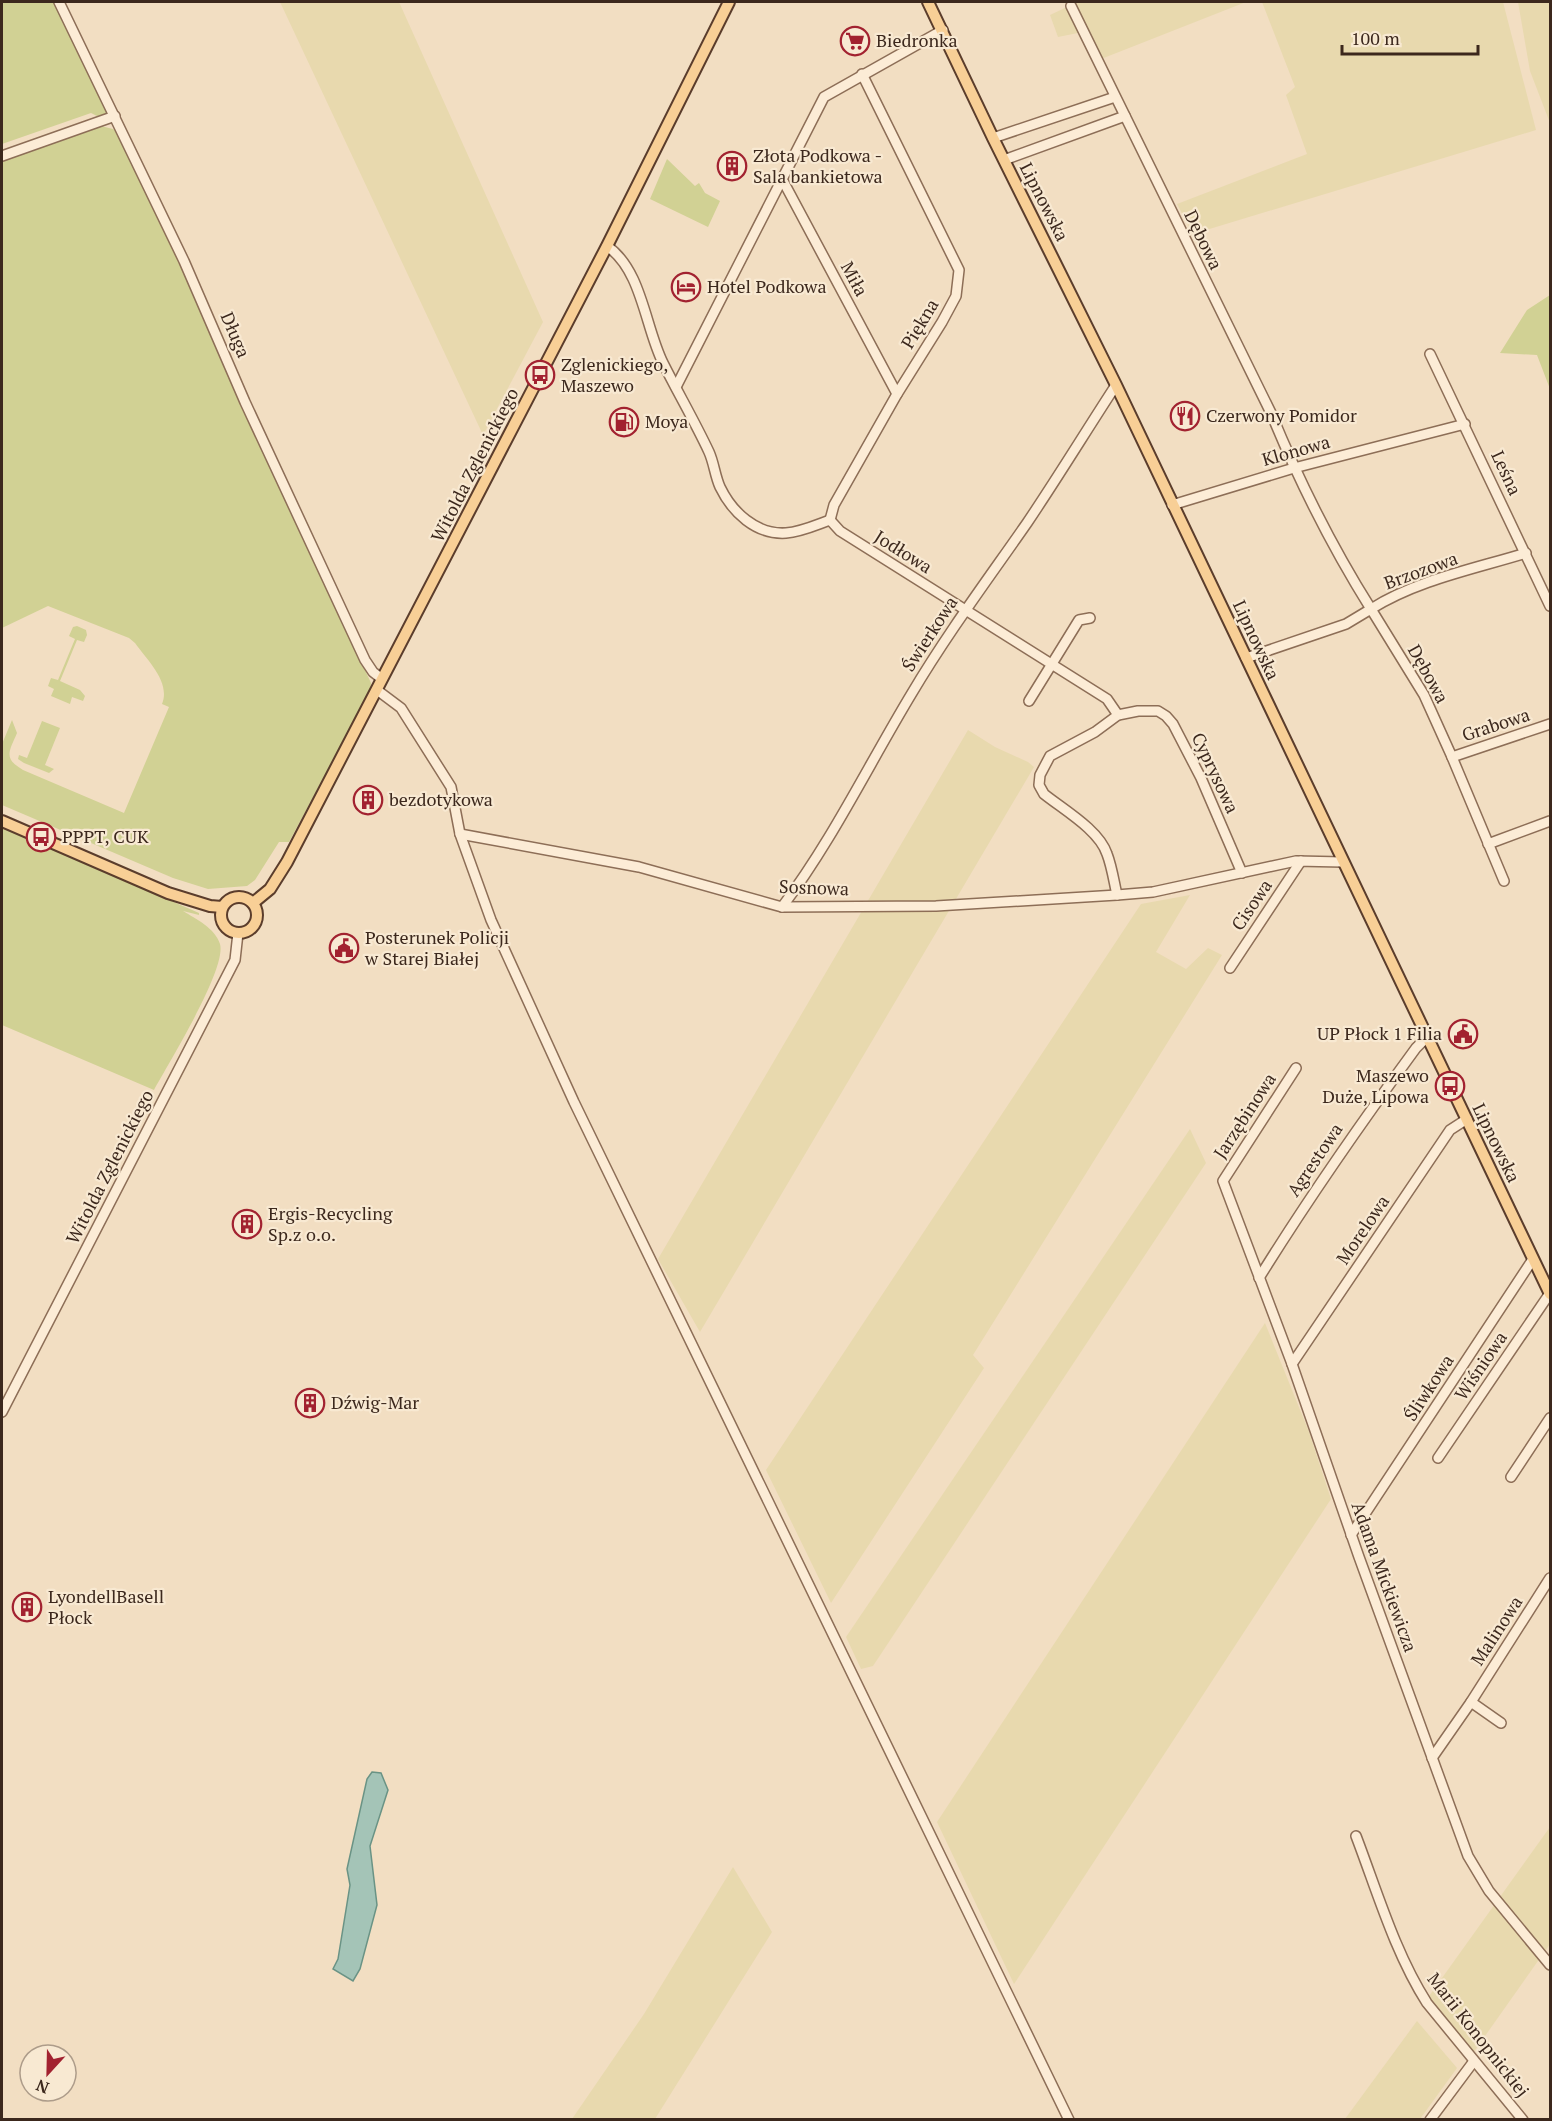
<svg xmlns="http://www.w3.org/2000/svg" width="1552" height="2121" font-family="'PT Serif',serif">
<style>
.farmland{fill:#e8d9ae}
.green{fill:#d1d194}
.water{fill:#a4c4b7;stroke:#6a9385;stroke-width:1.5}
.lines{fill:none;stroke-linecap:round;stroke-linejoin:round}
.minor-casing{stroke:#8d6e57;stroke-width:12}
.major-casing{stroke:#5b3d2c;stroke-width:14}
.minor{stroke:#fcecd6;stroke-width:9}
.major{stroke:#f8cf96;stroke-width:10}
.labels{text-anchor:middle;stroke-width:4.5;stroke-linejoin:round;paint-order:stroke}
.poi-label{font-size:18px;fill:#3c281d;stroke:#f8e9d2;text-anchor:start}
.street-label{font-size:18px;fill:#3c281d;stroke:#f8e9d2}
</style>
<rect width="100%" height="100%" fill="#f2dec2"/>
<!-- farmland -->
<g class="farmland">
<path d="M280,2H399L543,322L483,435Z"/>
<path d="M1065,2H1246L1096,61L1083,32L1058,37L1050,15L1067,7Z"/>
<path d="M1262,2H1503L1536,130L1193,234L1177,204L1307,154L1286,95L1295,87Z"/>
<path d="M1518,2H1550V123L1530,71Z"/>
<path d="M968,730L995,747L1028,762L1034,767L700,1332L658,1259Z"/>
<path d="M1190,895L1156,952L1186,969L1208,948L1222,955L973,1355L984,1368L831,1603L766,1470L1141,904Z"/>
<path d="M1190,1129L1206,1163L873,1666L861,1669L846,1637Z"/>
<path d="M1265,1323L1309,1432L1331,1499L1014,1984L937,1822Z"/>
<path d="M1550,1827V1944L1473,2053L1427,1999Z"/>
<path d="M733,1867L772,1932L655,2119H572L644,2014Z"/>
<path d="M1417,2021L1457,2068L1420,2119H1345Z"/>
</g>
<!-- green -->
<g class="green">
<path d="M2,2H54L108,112L99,117L91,113L2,144Z"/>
<path d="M101,126L113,129L118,133L174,251L251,423L371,683L370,692L360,710L289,842H279L255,880L247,886L208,889L173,878L2,805V744L12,720L17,733C9,752 3,758 23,770L124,813L169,707L162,704C171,682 147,660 135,643L129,638L48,606L2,628V160Z"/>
<path d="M667,159L695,186L699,183L705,193L720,201L708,227L650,199Z"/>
<path d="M1550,295V389L1537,355L1500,353L1527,310Z"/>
<path d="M77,626L86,630L87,635L84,642L77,640L60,681L80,690L85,696L83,701L72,697L70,704L51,696L54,689L48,686L51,678L58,680L75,639L69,636L73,627Z"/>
<path d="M42,721L60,728L45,765L54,769L49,773L24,763L18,759L19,755L27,758Z"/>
<path d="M2,827L199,913V915L183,911C196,919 215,928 220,944C227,969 168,1064 154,1090L2,1025Z"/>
</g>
<!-- water -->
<path class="water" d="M372,1772L381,1773L388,1790L370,1846L377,1905L360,1969L353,1981L333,1969L338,1959L350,1885L347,1869L367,1779Z"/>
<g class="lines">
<!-- minor casing -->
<g class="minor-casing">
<g id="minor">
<path d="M59,2L184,261L245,402L365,660L373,672L382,679"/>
<path d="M1071,6L1271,413C1299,481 1332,547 1371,609C1417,580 1474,569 1526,553"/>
<path d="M993,138L1115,97"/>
<path d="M2,156L115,116"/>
<path d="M1004,160L1125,116"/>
<path d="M782,179L897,394"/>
<path d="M607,246C642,270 645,327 663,363C678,393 695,422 709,452C714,463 715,476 720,487C732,512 756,535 786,533C801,532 816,525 830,520"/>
<path d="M1430,354L1550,606"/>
<path d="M676,387L824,97L943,30"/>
<path d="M1172,505L1294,468L1465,424"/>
<path d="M830,520L834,505L897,394L942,322L956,296L959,270L862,74"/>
<path d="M830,520L840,531L1107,699L1118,715"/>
<path d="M1246,658L1346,624L1371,609L1424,695L1452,757L1504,881"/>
<path d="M377,690L401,708L451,787L460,834L491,920L574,1102L1069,2120"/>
<path d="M1029,701L1079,620L1090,618"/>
<path d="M1452,757L1550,724"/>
<path d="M460,834L639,867L782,907L936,906L1117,895L1153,892L1296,861L1343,862"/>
<path d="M1488,844L1550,821"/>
<path d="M1117,895C1114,882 1112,867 1107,854C1099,830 1064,810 1044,794L1039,785L1040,775L1050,756L1095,732L1118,715L1138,711H1158L1166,716L1173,724L1201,778L1242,873"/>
<path d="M782,907C832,841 869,764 912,693C947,634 988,579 1027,523C1058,477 1086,431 1116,385"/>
<path d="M1230,968L1301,861"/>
<path d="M1296,1068L1223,1181L1292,1364L1359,1557L1468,1856L1489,1891L1550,1965"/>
<path d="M1259,1278C1308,1199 1361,1123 1416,1048L1427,1037"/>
<path d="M1292,1364L1450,1130L1467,1119"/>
<path d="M2,1412L235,960L238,933"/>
<path d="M1438,1458L1550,1293"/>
<path d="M1511,1477L1550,1418"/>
<path d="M1351,1535L1533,1259"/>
<path d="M1471,1702L1501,1723"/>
<path d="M1432,1758L1471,1702L1550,1578"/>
<path d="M1356,1836C1377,1891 1395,1953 1427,2003L1523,2120"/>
<path d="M1430,2120L1474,2061"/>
</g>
</g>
<!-- major casing -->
<g class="major-casing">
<g id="major">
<path d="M928,2L993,138L1116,385L1550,1294"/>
<path d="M2,821L168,893L210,906L222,907"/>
<circle cx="239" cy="915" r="18"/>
<path d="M253,903L270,889L287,862L607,246L729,2"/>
</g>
</g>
<!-- minor -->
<use href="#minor" class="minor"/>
<!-- major -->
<use href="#major" class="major"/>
</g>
<!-- icons -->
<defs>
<g id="supermarket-ring" transform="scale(1.5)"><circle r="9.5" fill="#f8e9d2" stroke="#a22230" stroke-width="1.5"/><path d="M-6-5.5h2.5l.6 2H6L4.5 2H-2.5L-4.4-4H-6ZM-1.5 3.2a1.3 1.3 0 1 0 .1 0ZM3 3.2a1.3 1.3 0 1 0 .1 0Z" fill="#a22230"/></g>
<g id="building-ring" transform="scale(1.5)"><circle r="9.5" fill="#f8e9d2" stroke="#a22230" stroke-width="1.5"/><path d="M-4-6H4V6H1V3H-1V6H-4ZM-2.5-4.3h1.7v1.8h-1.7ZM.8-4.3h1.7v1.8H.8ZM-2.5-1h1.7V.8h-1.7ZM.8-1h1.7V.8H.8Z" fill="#a22230"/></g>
<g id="hotel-ring" transform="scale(1.5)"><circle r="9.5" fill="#f8e9d2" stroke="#a22230" stroke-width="1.5"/><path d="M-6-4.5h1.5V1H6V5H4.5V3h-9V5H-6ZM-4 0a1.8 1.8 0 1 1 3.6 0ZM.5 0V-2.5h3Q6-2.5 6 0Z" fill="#a22230"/></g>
<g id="bus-ring" transform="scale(1.5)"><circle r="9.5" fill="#f8e9d2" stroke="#a22230" stroke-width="1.5"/><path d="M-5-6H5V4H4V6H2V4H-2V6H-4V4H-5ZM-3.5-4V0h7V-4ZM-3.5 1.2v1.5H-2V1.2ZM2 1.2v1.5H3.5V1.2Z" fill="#a22230"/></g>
<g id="restaurant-ring" transform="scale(1.5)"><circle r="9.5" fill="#f8e9d2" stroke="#a22230" stroke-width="1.5"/><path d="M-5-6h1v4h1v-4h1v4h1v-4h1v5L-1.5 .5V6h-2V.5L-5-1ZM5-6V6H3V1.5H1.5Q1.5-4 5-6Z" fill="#a22230"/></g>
<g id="fuel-ring" transform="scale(1.5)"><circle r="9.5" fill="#f8e9d2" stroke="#a22230" stroke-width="1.5"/><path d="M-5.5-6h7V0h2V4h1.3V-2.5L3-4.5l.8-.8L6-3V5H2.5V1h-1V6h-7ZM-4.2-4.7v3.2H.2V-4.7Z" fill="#a22230"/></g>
<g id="civic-ring" transform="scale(1.5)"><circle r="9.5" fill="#f8e9d2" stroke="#a22230" stroke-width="1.5"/><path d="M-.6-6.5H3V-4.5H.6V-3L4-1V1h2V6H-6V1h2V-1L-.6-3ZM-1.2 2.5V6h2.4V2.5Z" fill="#a22230"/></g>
</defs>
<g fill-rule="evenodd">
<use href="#supermarket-ring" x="855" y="41"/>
<use href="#building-ring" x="732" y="166"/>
<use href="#hotel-ring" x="686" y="287"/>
<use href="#bus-ring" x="540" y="375"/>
<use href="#restaurant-ring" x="1185" y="416"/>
<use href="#fuel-ring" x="624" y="422"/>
<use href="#building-ring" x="368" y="800"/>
<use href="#bus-ring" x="41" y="837"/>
<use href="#civic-ring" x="344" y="948"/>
<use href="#civic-ring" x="1463" y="1034"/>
<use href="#bus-ring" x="1450" y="1086"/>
<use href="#building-ring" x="247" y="1224"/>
<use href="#building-ring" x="310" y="1403"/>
<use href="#building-ring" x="27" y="1607"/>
</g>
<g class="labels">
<!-- poi labels -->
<g class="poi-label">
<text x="876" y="47">Biedronka</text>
<text x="753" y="162">Złota Podkowa -<tspan x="753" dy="21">Sala bankietowa</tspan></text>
<text x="707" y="293">Hotel Podkowa</text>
<text x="561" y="371">Zglenickiego,<tspan x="561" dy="21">Maszewo</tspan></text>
<text x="1206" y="422">Czerwony Pomidor</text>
<text x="645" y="428">Moya</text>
<text x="389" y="806">bezdotykowa</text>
<text x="62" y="843">PPPT, CUK</text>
<text x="365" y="944">Posterunek Policji<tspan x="365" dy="21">w Starej Białej</tspan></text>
<text x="1442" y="1040" text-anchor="end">UP Płock 1 Filia</text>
<text x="1429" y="1082" text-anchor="end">Maszewo<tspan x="1429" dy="21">Duże, Lipowa</tspan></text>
<text x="268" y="1220">Ergis-Recycling<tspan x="268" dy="21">Sp.z o.o.</tspan></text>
<text x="331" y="1409">Dźwig-Mar</text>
<text x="48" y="1603">LyondellBasell<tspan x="48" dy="21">Płock</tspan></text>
</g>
<!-- street labels -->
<g class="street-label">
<text transform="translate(1044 202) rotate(63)" y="6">Lipnowska</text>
<text transform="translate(1203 240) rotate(64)" y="6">Dębowa</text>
<text transform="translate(854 279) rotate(62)" y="6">Miła</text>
<text transform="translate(920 324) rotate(-59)" y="6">Piękna</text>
<text transform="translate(235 335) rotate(67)" y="6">Długa</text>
<text transform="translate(1296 451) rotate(-16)" y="6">Klonowa</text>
<text transform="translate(475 465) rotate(-63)" y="6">Witolda Zglenickiego</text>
<text transform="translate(1506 473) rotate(65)" y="6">Leśna</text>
<text transform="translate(903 552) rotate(32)" y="6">Jodłowa</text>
<text transform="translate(1421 571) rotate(-20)" y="6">Brzozowa</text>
<text transform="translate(930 634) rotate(-57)" y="6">Świerkowa</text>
<text transform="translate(1256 640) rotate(65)" y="6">Lipnowska</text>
<text transform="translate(1428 674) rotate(61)" y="6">Dębowa</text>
<text transform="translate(1496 725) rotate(-18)" y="6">Grabowa</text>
<text transform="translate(1215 773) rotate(65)" y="6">Cyprysowa</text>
<text transform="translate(814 888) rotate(2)" y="6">Sosnowa</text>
<text transform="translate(1252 905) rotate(-56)" y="6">Cisowa</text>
<text transform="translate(1245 1116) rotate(-57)" y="6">Jarzębinowa</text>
<text transform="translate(1496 1143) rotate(64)" y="6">Lipnowska</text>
<text transform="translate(1315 1160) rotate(-56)" y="6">Agrestowa</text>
<text transform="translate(110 1167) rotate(-63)" y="6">Witolda Zglenickiego</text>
<text transform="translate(1363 1230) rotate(-56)" y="6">Morelowa</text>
<text transform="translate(1481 1366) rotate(-56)" y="6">Wiśniowa</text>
<text transform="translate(1429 1388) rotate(-57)" y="6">Śliwkowa</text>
<text transform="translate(1384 1577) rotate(70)" y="6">Adama Mickiewicza</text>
<text transform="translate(1497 1631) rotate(-57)" y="6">Malinowa</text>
<text transform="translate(1478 2035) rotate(52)" y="6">Marii Konopnickiej</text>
</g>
</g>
<!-- border -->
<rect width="1552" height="2121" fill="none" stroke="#3c281d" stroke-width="6"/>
<!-- north arrow -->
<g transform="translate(48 2073) rotate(202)"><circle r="28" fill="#f8e9d2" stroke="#ad9c8a" stroke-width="1.5"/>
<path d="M0-4.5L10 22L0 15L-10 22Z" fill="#a22230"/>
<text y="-9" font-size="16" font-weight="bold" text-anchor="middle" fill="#3c281d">N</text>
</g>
<!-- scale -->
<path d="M1342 45v9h136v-9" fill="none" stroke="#3c281d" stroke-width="3"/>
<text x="1351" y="45" font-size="18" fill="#3c281d" stroke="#f8e9d2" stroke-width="4.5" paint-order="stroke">100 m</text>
</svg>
